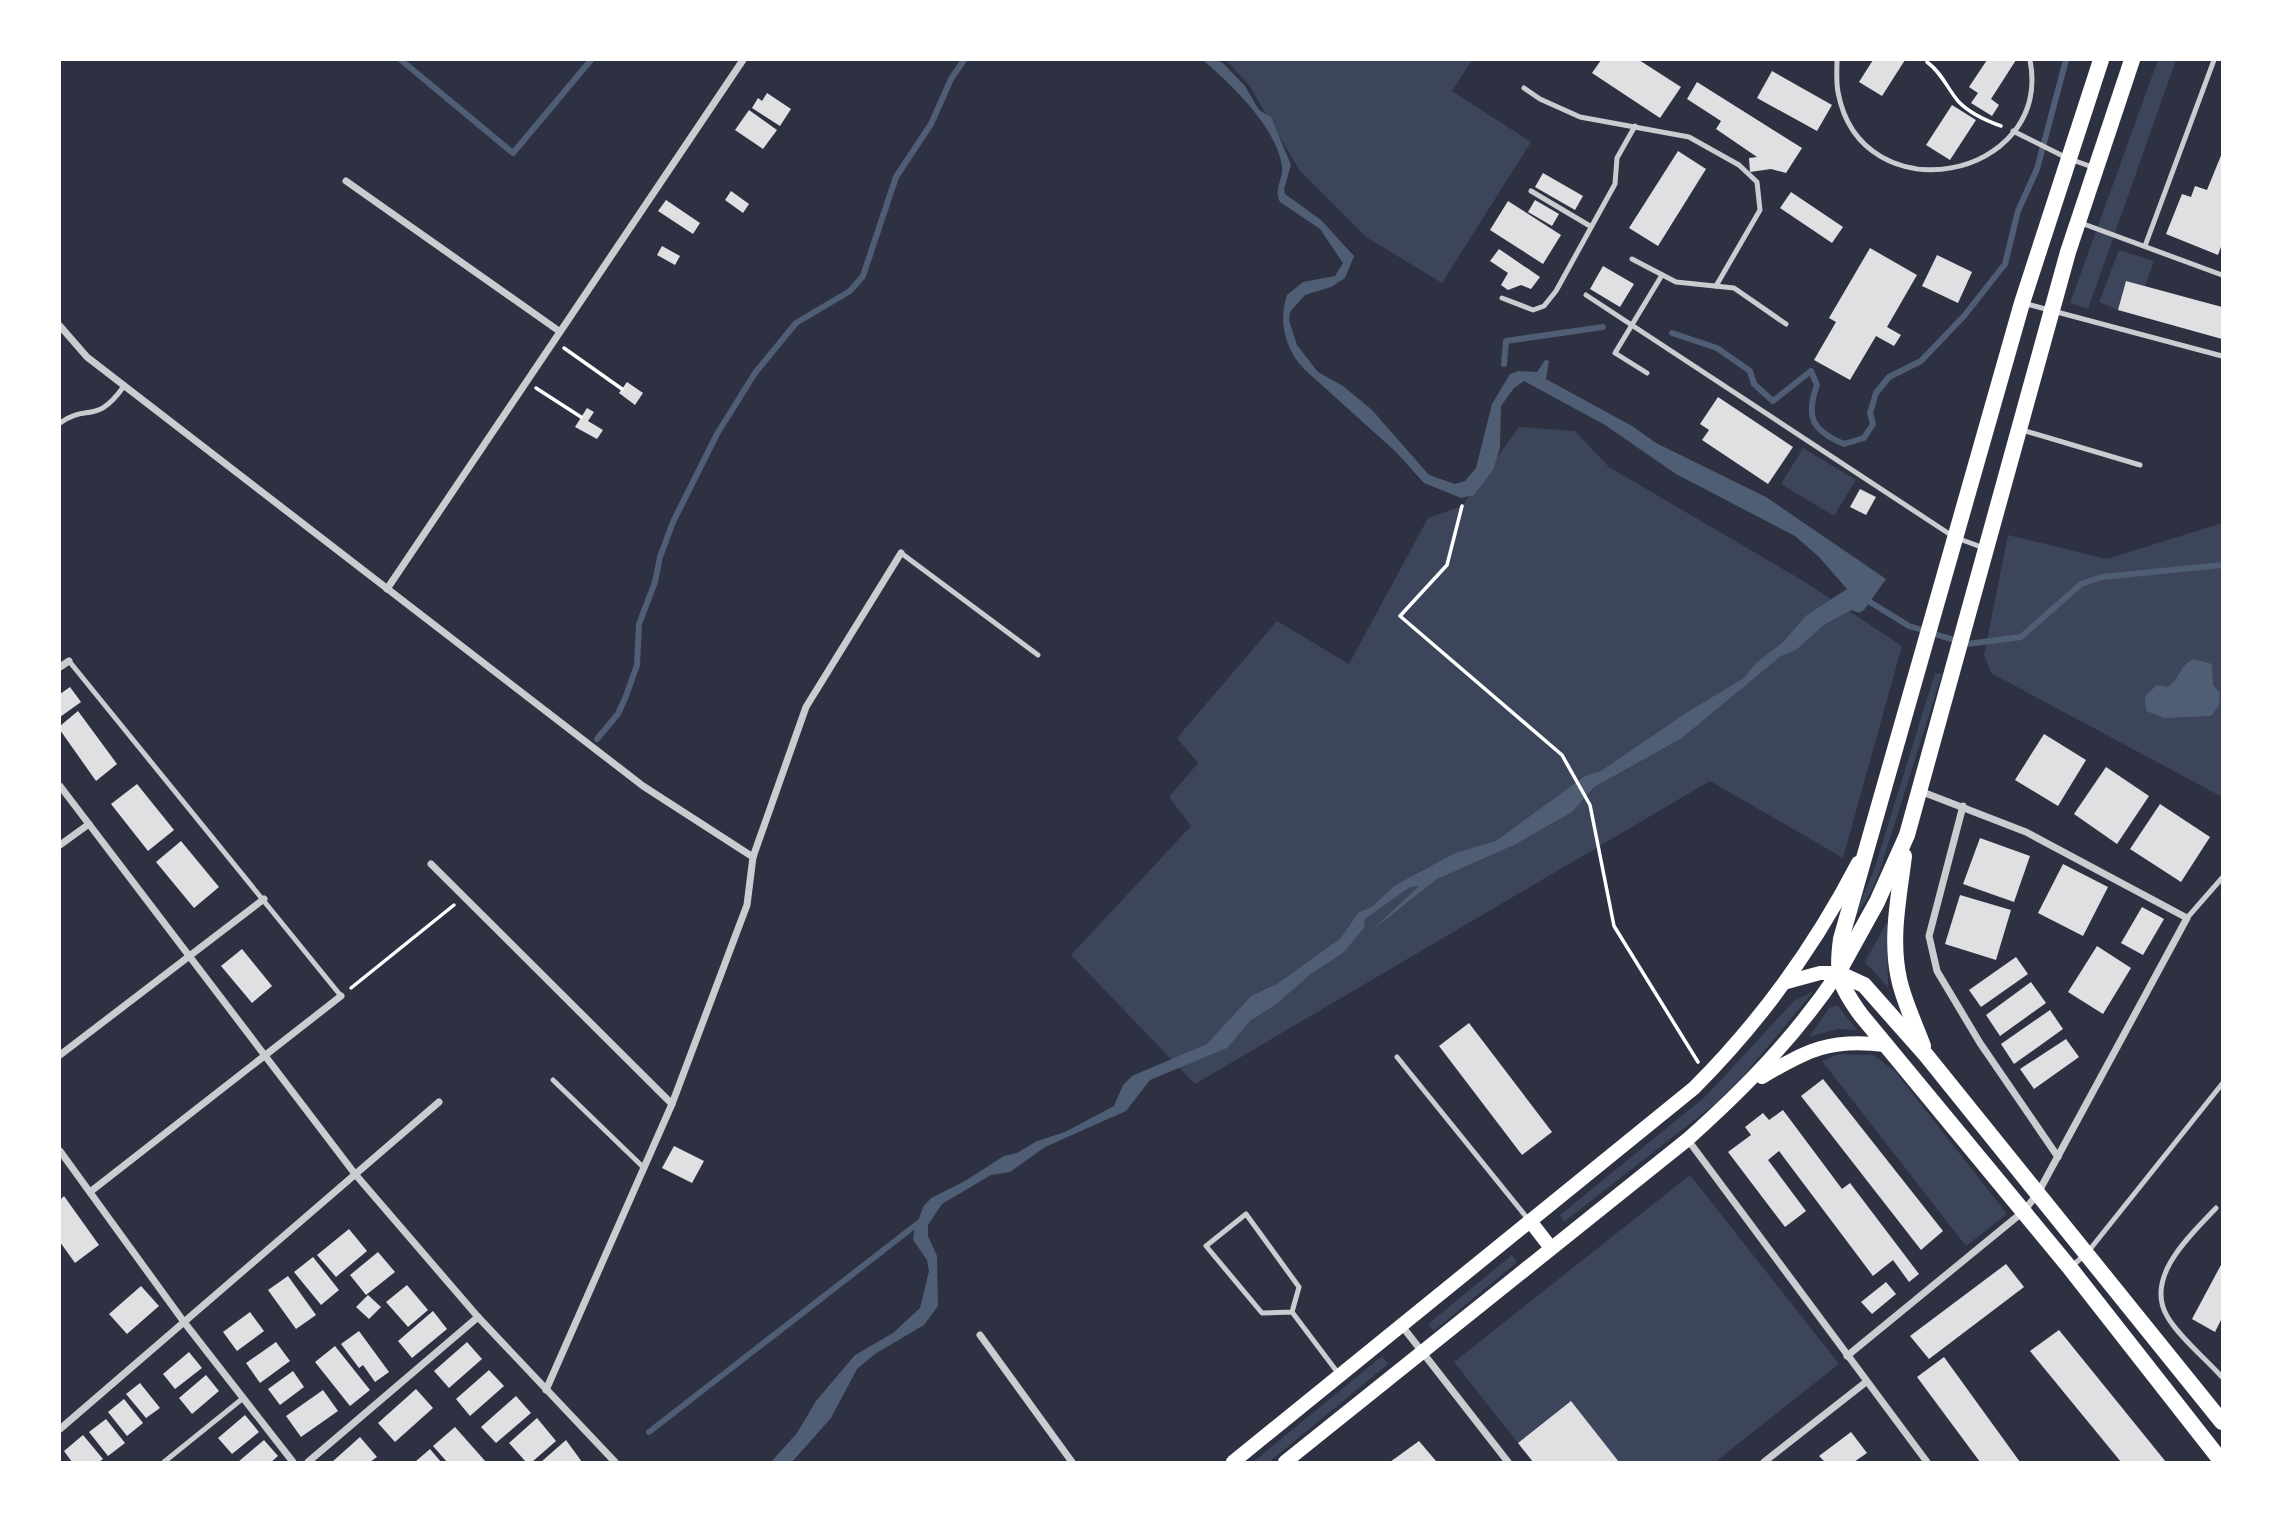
<svg xmlns="http://www.w3.org/2000/svg" width="2282" height="1522" font-family="'Asap Condensed',sans-serif">
<style>
.green{fill:#3c4559}
.water{fill:#4f5d75}
.lines{fill:none;stroke-linecap:round;stroke-linejoin:round}
.stream{stroke:#4f5d75;stroke-width:6}
.building{fill:#e0e0e3}
.path{stroke:#fff;stroke-width:3.5}
.service{stroke:#caccd0;stroke-width:5}
.minor{stroke:#caccd0;stroke-width:7}
.secondary{stroke:#fff;stroke-width:14}
.primary{stroke:#fff;stroke-width:16}
</style>
<rect width="100%" height="100%" fill="#2d3142"/>
<!-- green -->
<g class="green">
<path d="M1226,60H1472L1452,91L1531,142L1442,283L1366,237L1300,171L1249,85Z"/>
<path d="M2158,60H2176L2088,309L2070,303Z"/>
<path d="M2119,250L2154,261L2145,286L2126,281L2118,310L2099,302Z"/>
<path d="M1519,427L1575,431L1609,467L1805,582L1902,646L1843,858L1710,781L1195,1084L1071,955L1191,826L1169,797L1198,763L1177,738L1277,621L1349,664L1428,518L1462,506Z"/>
<path d="M1803,448L1856,480L1834,516L1781,484Z"/>
<path d="M2222,523V797L1991,673L1984,655L2008,535L2107,559Z"/>
<path d="M1935,673L1942,674L1880,870L1871,892L1853,921L1875,867Z"/>
<path d="M1887,922L1888,987L1865,962Z"/>
<path d="M1814,991L1745,1074L1715,1104L1564,1222L1560,1215L1706,1096L1794,1001Z"/>
<path d="M1837,1005L1857,1030L1838,1029L1809,1037L1829,1008Z"/>
<path d="M1838,1054L1873,1055L1895,1071L2007,1214L1966,1246L1822,1061Z"/>
<path d="M1690,1175L1839,1364L1715,1462H1619L1571,1402L1518,1443L1454,1362Z"/>
<path d="M1512,1255L1517,1262L1434,1331L1428,1324Z"/>
<path d="M1382,1356L1388,1364L1269,1462H1253Z"/>
</g>
<!-- water -->
<g class="water">
<path d="M1203,60H1218L1224,64L1245,86L1259,110L1271,117L1291,165L1284,189L1285,194L1321,220L1354,256L1345,278L1331,287L1305,295L1290,312L1289,320L1297,345L1318,372L1343,386L1372,410L1429,475L1455,484L1465,481L1476,468L1492,404L1510,374L1518,371L1537,372L1545,360L1549,361L1546,379L1632,426L1656,443L1766,497L1886,579L1864,610L1859,613L1852,610L1825,624L1796,650L1781,656L1682,738L1594,787L1572,812L1514,845L1437,879L1370,932L1419,886L1410,887L1365,919L1364,928L1343,953L1312,973L1275,1005L1251,1020L1227,1048L1150,1080L1126,1111L1045,1147L1010,1172L991,1175L942,1204L928,1225V1236L937,1256L938,1306L924,1325L875,1354L857,1369L831,1418L792,1462H771L797,1433L816,1401L855,1355L893,1333L920,1308L929,1271L927,1260L913,1240L914,1232L923,1207L931,1198L965,1181L1004,1156L1017,1153L1037,1141L1065,1132L1114,1106L1123,1085L1132,1076L1207,1044L1251,996L1277,984L1341,938L1358,913L1373,906L1394,886L1455,853L1496,841L1585,776L1601,771L1689,711L1744,678L1756,663L1782,643L1807,615L1847,589L1818,556L1795,536L1676,474L1605,425L1524,381L1514,388L1501,406L1500,448L1493,470L1474,495L1461,498L1424,483L1396,452L1304,369C1285,349 1278,321 1287,295L1303,282L1335,276L1343,263L1320,229L1280,202C1273,189 1284,179 1282,166C1276,127 1232,85 1203,60Z"/>
<path d="M2194,659L2212,664L2213,685L2220,693L2219,705L2211,716L2164,718L2146,711L2145,696L2157,685L2167,687C2181,679 2177,667 2194,659Z"/>
</g>
<g class="lines">
<!-- stream -->
<g class="stream">
<path d="M401,60L513,153L591,60"/>
<path d="M1672,333L1717,348L1750,371L1754,384L1773,401L1811,371L1817,385C1805,418 1813,431 1844,444L1864,438L1873,424L1870,413L1876,393L1889,377L1921,361L1964,316L2005,264L2018,211L2037,169L2066,60"/>
<path d="M1504,364L1506,341L1603,327"/>
<path d="M1865,599L1909,626L1967,644L2021,637L2081,584L2102,577L2222,565"/>
<path d="M597,739L618,714L626,696L637,665L639,624L655,582L660,557L673,522L717,434L755,373L796,323L850,291L863,276L896,177L931,124L951,79L964,60"/>
<path d="M649,1432L921,1221"/>
</g>
</g>
<!-- building -->
<g class="building">
<path d="M1601,60H1639L1681,87L1660,118L1592,73Z"/>
<path d="M1873,60H1905L1882,96L1859,82Z"/>
<path d="M1987,60H2016L1991,99L1999,105L1992,116L1971,103L1978,93L1969,87Z"/>
<path d="M1772,71L1832,105L1817,131L1757,98Z"/>
<path d="M1697,82L1802,148L1786,173L1771,169L1750,172L1749,158L1757,157L1716,129L1721,121L1687,99Z"/>
<path d="M767,93L791,109L780,126L752,108L758,98L762,101Z"/>
<path d="M1952,105L1976,120L1950,160L1926,145Z"/>
<path d="M749,110L777,130L763,149L735,130Z"/>
<path d="M1678,151L1706,169L1658,246L1629,228Z"/>
<path d="M2222,153V244L2218,255L2166,234L2182,194L2191,197L2195,186L2207,190Z"/>
<path d="M1543,173L1583,196L1575,210L1535,187Z"/>
<path d="M731,191L749,204L743,213L725,200Z"/>
<path d="M1791,192L1843,227L1832,243L1780,208Z"/>
<path d="M666,200L700,223L693,234L658,211Z"/>
<path d="M1535,200L1559,214L1552,226L1528,212Z"/>
<path d="M1508,201L1561,235L1543,264L1490,230Z"/>
<path d="M662,246L680,256L675,265L657,255Z"/>
<path d="M1870,248L1917,275L1887,327L1901,335L1894,346L1876,336L1850,380L1814,360L1836,322L1829,318Z"/>
<path d="M1499,249L1540,277L1531,289L1521,285L1508,290L1501,285L1508,273L1490,261Z"/>
<path d="M1937,255L1972,272L1958,303L1922,286Z"/>
<path d="M1603,266L1634,284L1620,307L1590,289Z"/>
<path d="M2126,281L2222,307V339L2118,310Z"/>
<path d="M627,382L643,393L635,405L619,393Z"/>
<path d="M1718,397L1793,447L1768,484L1702,440L1709,430L1700,424Z"/>
<path d="M587,408L594,412L588,421L603,430L597,439L575,427Z"/>
<path d="M1860,489L1876,497L1866,515L1850,507Z"/>
<path d="M70,687L81,702L60,717V694Z"/>
<path d="M78,711L117,764L96,781L60,730V726Z"/>
<path d="M2044,734L2086,760L2058,806L2015,780Z"/>
<path d="M2106,767L2149,796L2117,844L2074,814Z"/>
<path d="M137,784L174,830L148,851L111,804Z"/>
<path d="M2160,804L2210,837L2181,882L2130,849Z"/>
<path d="M1980,838L2030,856L2014,902L1963,884Z"/>
<path d="M181,841L219,887L194,908L156,862Z"/>
<path d="M2063,864L2108,887L2083,936L2038,913Z"/>
<path d="M1960,895L2011,910L1996,960L1945,944Z"/>
<path d="M2142,907L2164,919L2143,955L2121,943Z"/>
<path d="M2097,946L2131,968L2103,1014L2068,992Z"/>
<path d="M242,949L272,986L252,1003L221,966Z"/>
<path d="M2016,957L2028,974L1981,1007L1969,990Z"/>
<path d="M2031,982L2046,1003L2000,1036L1986,1015Z"/>
<path d="M2050,1010L2063,1029L2014,1064L2001,1044Z"/>
<path d="M1469,1023L1552,1132L1522,1155L1439,1046Z"/>
<path d="M2066,1039L2079,1057L2034,1089L2020,1069Z"/>
<path d="M1823,1079L1943,1231L1921,1250L1801,1096Z"/>
<path d="M1783,1110L1842,1189L1850,1183L1919,1274L1909,1282L1893,1260L1873,1276L1779,1151L1768,1160L1806,1211L1785,1227L1728,1152L1751,1135L1745,1127L1763,1113L1769,1120Z"/>
<path d="M674,1146L704,1161L692,1183L662,1168Z"/>
<path d="M64,1196L99,1245L75,1263L60,1242V1200Z"/>
<path d="M349,1229L367,1251L336,1277L317,1255Z"/>
<path d="M378,1252L395,1272L366,1295L350,1275Z"/>
<path d="M313,1257L339,1290L321,1305L294,1272Z"/>
<path d="M2222,1263V1318L2215,1332L2192,1319Z"/>
<path d="M2006,1264L2024,1287L1929,1359L1910,1336Z"/>
<path d="M288,1276L316,1315L296,1329L268,1290Z"/>
<path d="M1886,1282L1896,1294L1872,1314L1861,1302Z"/>
<path d="M407,1285L428,1310L408,1327L386,1302Z"/>
<path d="M141,1286L159,1306L127,1334L109,1314Z"/>
<path d="M368,1295L381,1307L369,1319L356,1307Z"/>
<path d="M433,1311L447,1329L412,1358L398,1341Z"/>
<path d="M250,1312L264,1331L237,1351L223,1332Z"/>
<path d="M2059,1330L2166,1462H2121L2030,1351Z"/>
<path d="M359,1331L389,1372L375,1382L363,1365L359,1368L341,1344Z"/>
<path d="M276,1342L290,1361L260,1383L246,1363Z"/>
<path d="M467,1342L482,1359L449,1388L434,1371Z"/>
<path d="M335,1346L370,1390L350,1406L315,1362Z"/>
<path d="M189,1352L202,1368L175,1389L163,1374Z"/>
<path d="M1944,1357L2020,1462H1980L1917,1377Z"/>
<path d="M489,1370L504,1386L470,1416L456,1399Z"/>
<path d="M293,1371L304,1387L280,1405L268,1389Z"/>
<path d="M206,1375L219,1391L192,1414L179,1398Z"/>
<path d="M140,1383L160,1408L146,1418L126,1394Z"/>
<path d="M416,1389L433,1408L395,1442L378,1423Z"/>
<path d="M323,1390L338,1411L301,1437L286,1416Z"/>
<path d="M516,1396L531,1413L496,1443L481,1427Z"/>
<path d="M124,1399L143,1423L127,1436L108,1412Z"/>
<path d="M1571,1401L1619,1462H1533L1518,1443Z"/>
<path d="M245,1415L259,1432L232,1454L218,1438Z"/>
<path d="M537,1418L556,1441L532,1462H526L509,1443Z"/>
<path d="M106,1419L125,1443L108,1456L89,1432Z"/>
<path d="M455,1427L486,1462H447L433,1446Z"/>
<path d="M1851,1432L1867,1453L1854,1462H1825L1819,1456Z"/>
<path d="M83,1435L103,1459L99,1462H72L64,1451Z"/>
<path d="M360,1437L377,1457L370,1462H332Z"/>
<path d="M264,1440L278,1456L271,1462H238Z"/>
<path d="M566,1440L582,1462H541Z"/>
<path d="M1419,1441L1436,1461L1390,1462Z"/>
<path d="M430,1449L441,1462H415Z"/>
</g>
<g class="lines">
<!-- path -->
<g class="path">
<path d="M1927,62C1942,73 1947,88 1958,101C1969,113 1987,121 2001,126"/>
<path d="M564,348L622,389"/>
<path d="M536,388L581,417"/>
<path d="M1462,506L1447,565L1400,616L1562,755L1590,805L1614,926L1698,1062"/>
<path d="M351,988L454,905"/>
</g>
<!-- service -->
<g class="service">
<path d="M1837,60C1837,70 1836,82 1838,92C1861,217 2053,180 2030,60"/>
<path d="M1524,88L1540,99L1580,117L1689,137L1739,165L1757,182L1760,210L1716,286"/>
<path d="M2013,131L2067,158L2095,168"/>
<path d="M1531,191L1590,226"/>
<path d="M2081,223L2222,275"/>
<path d="M2145,246L2214,60"/>
<path d="M1632,259L1676,282L1734,288L1786,324"/>
<path d="M1586,295L1954,537L1984,548"/>
<path d="M1502,298L1533,310L1544,306L1556,291L1615,184L1617,158L1635,126"/>
<path d="M2023,303L2222,356"/>
<path d="M1647,373L1615,353L1662,275"/>
<path d="M60,423C87,403 96,426 124,386"/>
<path d="M2022,430L2140,465"/>
<path d="M901,553L1038,655"/>
<path d="M69,661L341,996"/>
<path d="M2187,918L2222,878"/>
<path d="M1397,1057L1528,1219"/>
<path d="M553,1080L643,1167"/>
<path d="M2216,1208C2192,1234 2144,1276 2167,1316C2178,1336 2207,1360 2222,1377"/>
<path d="M2072,1266L2087,1253L2222,1084"/>
<path d="M1292,1312L1262,1313L1206,1246L1246,1214L1299,1287L1292,1312L1338,1373"/>
<path d="M164,1462L242,1399"/>
</g>
<!-- minor -->
<g class="minor">
<path d="M346,181L559,331"/>
<path d="M60,326L87,357L643,786L753,857"/>
<path d="M387,589L743,60"/>
<path d="M60,667L69,661"/>
<path d="M60,786L355,1174L478,1317L615,1462"/>
<path d="M1963,806L1929,936L1937,971L1980,1043L2058,1157"/>
<path d="M60,845L89,824"/>
<path d="M431,864L672,1104"/>
<path d="M60,1055L264,899"/>
<path d="M1688,1140L1927,1462"/>
<path d="M60,1151L184,1322L293,1462"/>
<path d="M90,1192L341,996"/>
<path d="M1402,1326L1508,1462"/>
<path d="M980,1335L1072,1462"/>
<path d="M1847,1356L2024,1211L2038,1193L2187,918L2026,832L1920,791"/>
<path d="M546,1390L672,1104L747,905L753,857L806,707L901,553"/>
<path d="M60,1429L439,1102"/>
<path d="M308,1462L478,1317"/>
<path d="M1764,1462L1866,1382"/>
</g>
<!-- secondary -->
<g class="secondary">
<path d="M1787,982L1820,973H1838"/>
<path d="M1762,1077C1807,1050 1831,1038 1885,1045"/>
<path d="M1530,1221L1551,1248"/>
<path d="M1233,1462L1694,1088C1761,1021 1814,948 1858,863"/>
<path d="M1285,1462L1688,1139C1745,1088 1795,1037 1838,973"/>
</g>
<!-- primary -->
<g class="primary">
<path d="M2101,60L2022,303L1841,939C1836,975 1839,985 1861,1015L2070,1268L2222,1462"/>
<path d="M1904,856C1899,897 1890,938 1899,979C1904,1002 1915,1024 1923,1046"/>
<path d="M1841,967L1877,902L1907,835L2068,252L2132,60"/>
<path d="M1838,973L1864,985L1926,1055L2222,1422"/>
</g>
</g>
<!-- border -->
<rect width="2282" height="1522" fill="none" stroke="#ffffff" stroke-width="122"/>
</svg>
